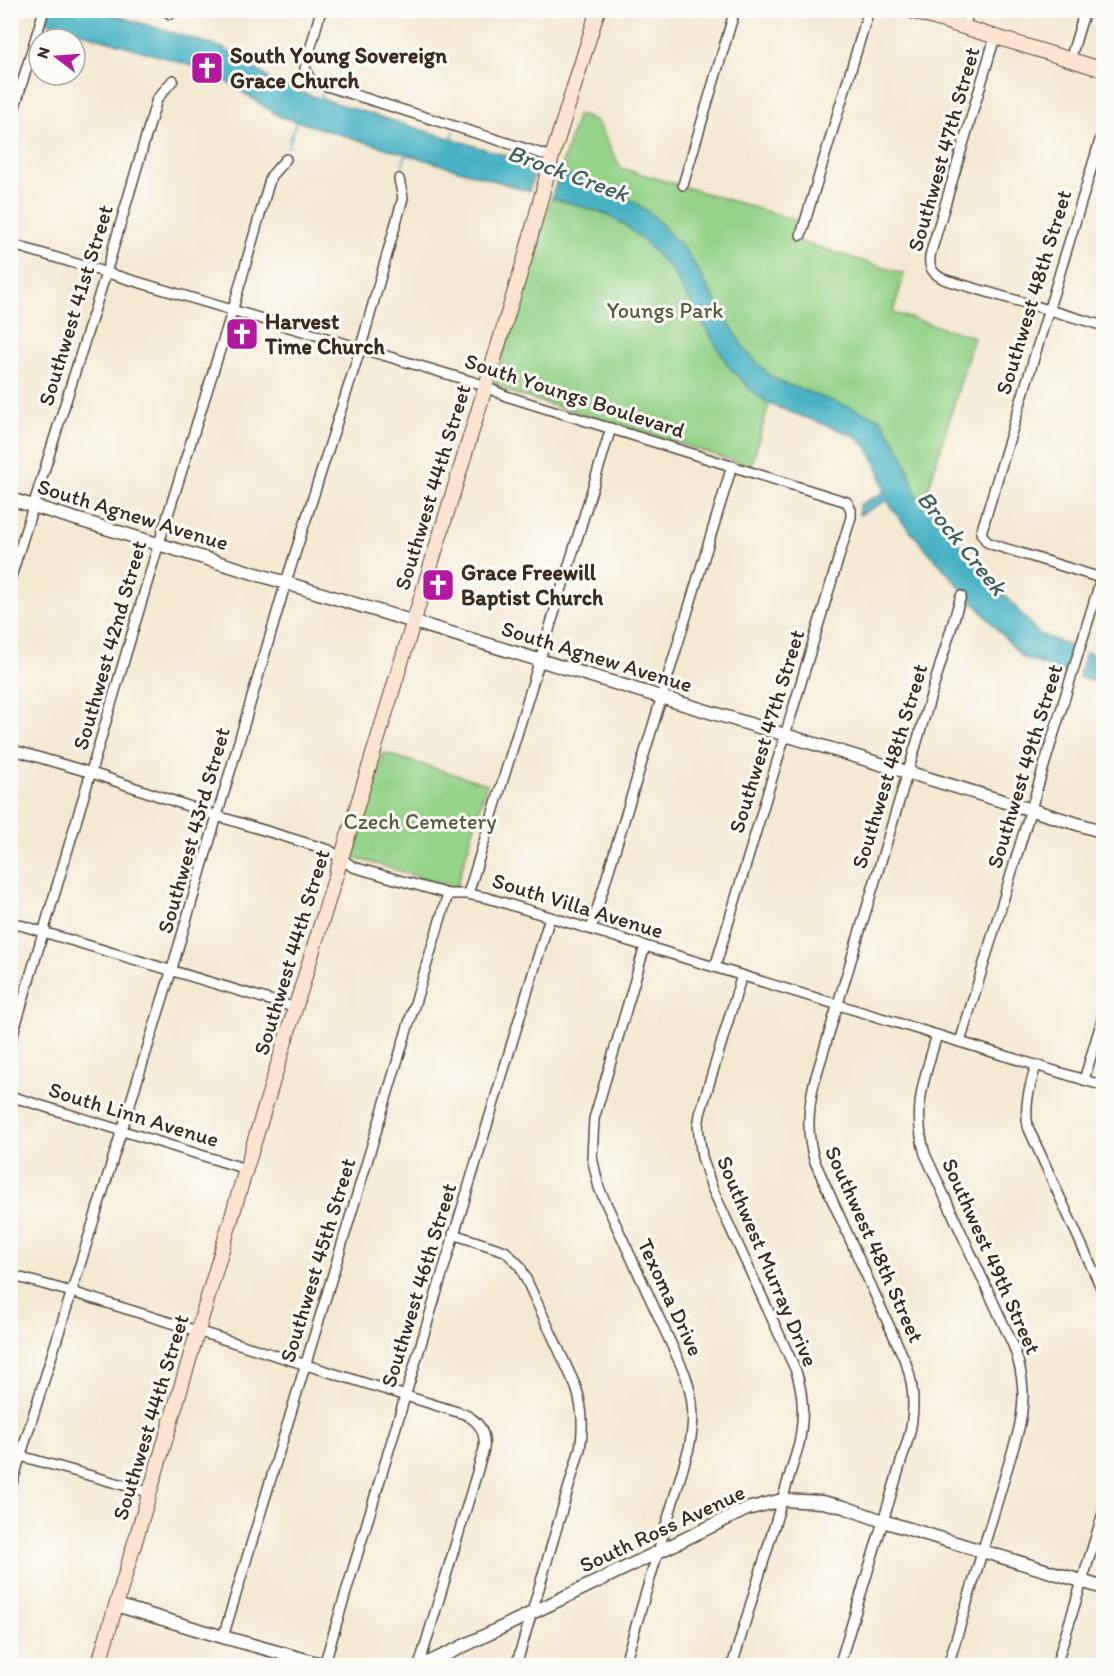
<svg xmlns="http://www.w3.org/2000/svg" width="1114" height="1676" font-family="Itim,sans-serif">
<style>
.green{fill:#95d389;stroke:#687e54;stroke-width:1.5}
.water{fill:#47b2c4;stroke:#416e71;stroke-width:1.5}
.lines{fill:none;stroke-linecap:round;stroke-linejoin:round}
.stream{stroke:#47b2c4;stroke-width:2}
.minor-casing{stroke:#574739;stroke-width:12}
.tertiary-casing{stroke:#574739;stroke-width:15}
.secondary-casing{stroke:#574739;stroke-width:16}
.minor{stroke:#fff;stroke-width:9}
.tertiary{stroke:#fff;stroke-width:12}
.secondary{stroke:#fde4d1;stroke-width:14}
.labels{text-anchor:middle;stroke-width:6;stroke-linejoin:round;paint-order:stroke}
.poi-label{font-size:22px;font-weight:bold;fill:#3b2a1e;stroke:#fdfcf7;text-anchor:start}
.street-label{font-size:22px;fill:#3b2a1e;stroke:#fdfcf7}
.park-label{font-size:22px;fill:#565d3e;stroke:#fdfcf7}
.water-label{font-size:24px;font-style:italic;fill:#406060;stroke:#fdfcf7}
</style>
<rect width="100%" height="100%" fill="#fdfcf7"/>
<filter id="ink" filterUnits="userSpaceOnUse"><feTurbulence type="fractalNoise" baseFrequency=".0167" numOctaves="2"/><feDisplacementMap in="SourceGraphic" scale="12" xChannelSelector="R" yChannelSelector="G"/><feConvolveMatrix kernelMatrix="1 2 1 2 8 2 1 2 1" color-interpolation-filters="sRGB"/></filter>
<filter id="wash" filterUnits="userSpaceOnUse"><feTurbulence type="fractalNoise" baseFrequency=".008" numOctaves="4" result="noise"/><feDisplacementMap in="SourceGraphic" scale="24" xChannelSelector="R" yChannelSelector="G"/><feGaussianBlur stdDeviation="1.35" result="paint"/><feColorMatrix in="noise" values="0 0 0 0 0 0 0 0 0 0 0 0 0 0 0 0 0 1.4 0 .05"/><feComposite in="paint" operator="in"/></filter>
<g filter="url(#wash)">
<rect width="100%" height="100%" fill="#f4e9d1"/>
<!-- green -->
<g class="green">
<path d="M578,114L597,122L621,168L796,220L792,239L904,274L893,313L974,337L924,503L916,494L902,453L783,383L769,404L751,466L503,390L495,383V377Z"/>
<path d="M384,753L487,784L456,888L353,857Z"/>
</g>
<!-- water -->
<g class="water">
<path d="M49,11H101L223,48L255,68L277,85L537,165L529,191L279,116L212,72L46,22Z"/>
<path d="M560,172L621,193L653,215L688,254L745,350L770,376L783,383L880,418L902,453L916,494L1039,634L1074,647L1066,673L1022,657L904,524L891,507L888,500L859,515V505L885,492L877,465L867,447L853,435L769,404L752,391L729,367L672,271L645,242L625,225L603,213L552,198Z"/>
<path d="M1086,652L1103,658V685L1079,677Z"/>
</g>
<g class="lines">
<!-- stream -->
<g class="stream">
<path d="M320,99L323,90"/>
<path d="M451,140L454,131"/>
<path d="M288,147L296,121"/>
<path d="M402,166L407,152"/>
</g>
</g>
</g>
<g filter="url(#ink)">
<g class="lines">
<!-- minor casing -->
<g class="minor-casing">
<g id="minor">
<path d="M321,10L305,68L309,78L317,83L552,157"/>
<path d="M170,14L175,10"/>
<path d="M964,28L969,10"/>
<path d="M995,37L931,252C927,267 932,274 946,280L1104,326"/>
<path d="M1070,60L1085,10"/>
<path d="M10,123L44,10"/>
<path d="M1104,127L981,533L987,542L994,545L1104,579"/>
<path d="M683,185L735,10"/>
<path d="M801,235L869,10"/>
<path d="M10,244L477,383L506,396L847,502L851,510V517L715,967"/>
<path d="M10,580L106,273L157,99L173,80"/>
<path d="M10,749L92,773L217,816L329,850L353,867L448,894H468L488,898L1104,1086"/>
<path d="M468,894L611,428"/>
<path d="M10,922L296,1008"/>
<path d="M591,929L732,466"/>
<path d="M937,1035C924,1078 912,1110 925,1154L1013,1345C1025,1377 1026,1404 1017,1436L948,1666"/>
<path d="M960,1042L1104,569"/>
<path d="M10,1044L159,543L232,312L271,176L286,159"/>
<path d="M1036,1065C1030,1086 1024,1105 1028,1127L1104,1294"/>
<path d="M1084,1080L1104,1013"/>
<path d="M10,1096L246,1169"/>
<path d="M453,1234L505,1251L520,1266L576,1387C583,1408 584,1427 580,1449L516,1666"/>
<path d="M10,1275L72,1292L464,1414C479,1421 486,1432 484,1449L419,1666"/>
<path d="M10,1453L148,1492"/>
<path d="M10,1490L171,972L286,582L360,350L403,198L399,179"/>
<path d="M223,1637L448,894"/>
<path d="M324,1665L550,917"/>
<path d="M624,1666L689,1448C695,1421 694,1400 685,1374L599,1188L592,1157L594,1119L645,946"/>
<path d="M732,1666L799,1444C804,1418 804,1396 796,1371L712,1188L702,1157L698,1127L700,1114L742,975"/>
<path d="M839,1666L909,1436C915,1411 915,1388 906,1363L815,1162C806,1135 808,1111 814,1083L961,596"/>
<path d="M1056,1666L1104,1510"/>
</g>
</g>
<!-- tertiary casing -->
<g class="tertiary-casing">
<g id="tertiary">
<path d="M10,499L1104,832"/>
<path d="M116,1605L223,1637L328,1666"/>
<path d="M422,1666L747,1509L782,1500L822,1502L844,1507L883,1521L1104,1588"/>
</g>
</g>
<!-- secondary casing -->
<g class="secondary-casing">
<g id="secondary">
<path d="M908,10L1104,70"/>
<path d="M98,1666L246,1169L524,261L552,157L598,10"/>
</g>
</g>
<!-- minor -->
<use href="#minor" class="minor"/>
<!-- tertiary -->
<use href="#tertiary" class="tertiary"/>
<!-- secondary -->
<use href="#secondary" class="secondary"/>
</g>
</g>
<!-- icons -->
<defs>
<g id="church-square" transform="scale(1.725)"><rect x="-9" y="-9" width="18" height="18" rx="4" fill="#b5179e" stroke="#fdfcf7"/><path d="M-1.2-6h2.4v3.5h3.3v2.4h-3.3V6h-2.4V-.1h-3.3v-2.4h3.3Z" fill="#fff"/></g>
</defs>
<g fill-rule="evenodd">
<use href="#church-square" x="207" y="68"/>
<use href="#church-square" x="242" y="334"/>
<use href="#church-square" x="438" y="585"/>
</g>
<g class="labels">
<!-- poi labels -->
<g class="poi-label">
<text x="230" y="63">South Young Sovereign<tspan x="230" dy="25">Grace Church</tspan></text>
<text x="265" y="329">Harvest<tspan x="265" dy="25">Time Church</tspan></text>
<text x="461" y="580">Grace Freewill<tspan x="461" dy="25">Baptist Church</tspan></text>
</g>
<!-- street labels -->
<g class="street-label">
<text transform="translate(943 149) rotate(-74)" y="8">Southwest 47th Street</text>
<text transform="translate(1033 292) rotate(-73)" y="8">Southwest 48th Street</text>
<text transform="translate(75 305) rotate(-73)" y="8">Southwest 41st Street</text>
<text transform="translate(575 395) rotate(18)" y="8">South Youngs Boulevard</text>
<text transform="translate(432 487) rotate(-73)" y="8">Southwest 44th Street</text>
<text transform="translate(133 514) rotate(17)" y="8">South Agnew Avenue</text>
<text transform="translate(109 645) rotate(-74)" y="8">Southwest 42nd Street</text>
<text transform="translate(597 656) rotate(17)" y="8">South Agnew Avenue</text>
<text transform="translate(766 731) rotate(-73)" y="8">Southwest 47th Street</text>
<text transform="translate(889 766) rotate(-73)" y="8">Southwest 48th Street</text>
<text transform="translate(1024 766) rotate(-73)" y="8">Southwest 49th Street</text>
<text transform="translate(193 830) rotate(-74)" y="8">Southwest 43rd Street</text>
<text transform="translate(578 905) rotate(17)" y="8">South Villa Avenue</text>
<text transform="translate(291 952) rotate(-73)" y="8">Southwest 44th Street</text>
<text transform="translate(134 1114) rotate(17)" y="8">South Linn Avenue</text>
<text transform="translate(875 1244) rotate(66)" y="8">Southwest 48th Street</text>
<text transform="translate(992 1256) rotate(66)" y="8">Southwest 49th Street</text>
<text transform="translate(317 1260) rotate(-73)" y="8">Southwest 45th Street</text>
<text transform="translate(768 1261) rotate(67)" y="8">Southwest Murray Drive</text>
<text transform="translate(418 1285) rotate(-73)" y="8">Southwest 46th Street</text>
<text transform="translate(671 1297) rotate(65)" y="8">Texoma Drive</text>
<text transform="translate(150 1417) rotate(-73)" y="8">Southwest 44th Street</text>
<text transform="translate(662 1528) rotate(-25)" y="8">South Ross Avenue</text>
</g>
<!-- park labels -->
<g class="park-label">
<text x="665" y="318">Youngs Park</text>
<text x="420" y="829">Czech Cemetery</text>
</g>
<!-- water labels -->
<g class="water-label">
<text transform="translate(568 173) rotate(20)" y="8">Brock Creek</text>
<text transform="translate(962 543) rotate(51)" y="8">Brock Creek</text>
</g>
</g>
<!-- margin -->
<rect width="1114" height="1676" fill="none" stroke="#fdfcf7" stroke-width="36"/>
<!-- north arrow -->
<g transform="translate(57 57) rotate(287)"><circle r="28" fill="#fdfcf7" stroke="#afa8a0" stroke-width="1.5"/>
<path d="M0-4.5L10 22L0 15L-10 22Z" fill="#b5179e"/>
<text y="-9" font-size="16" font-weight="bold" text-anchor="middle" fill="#3b2a1e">N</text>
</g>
</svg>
